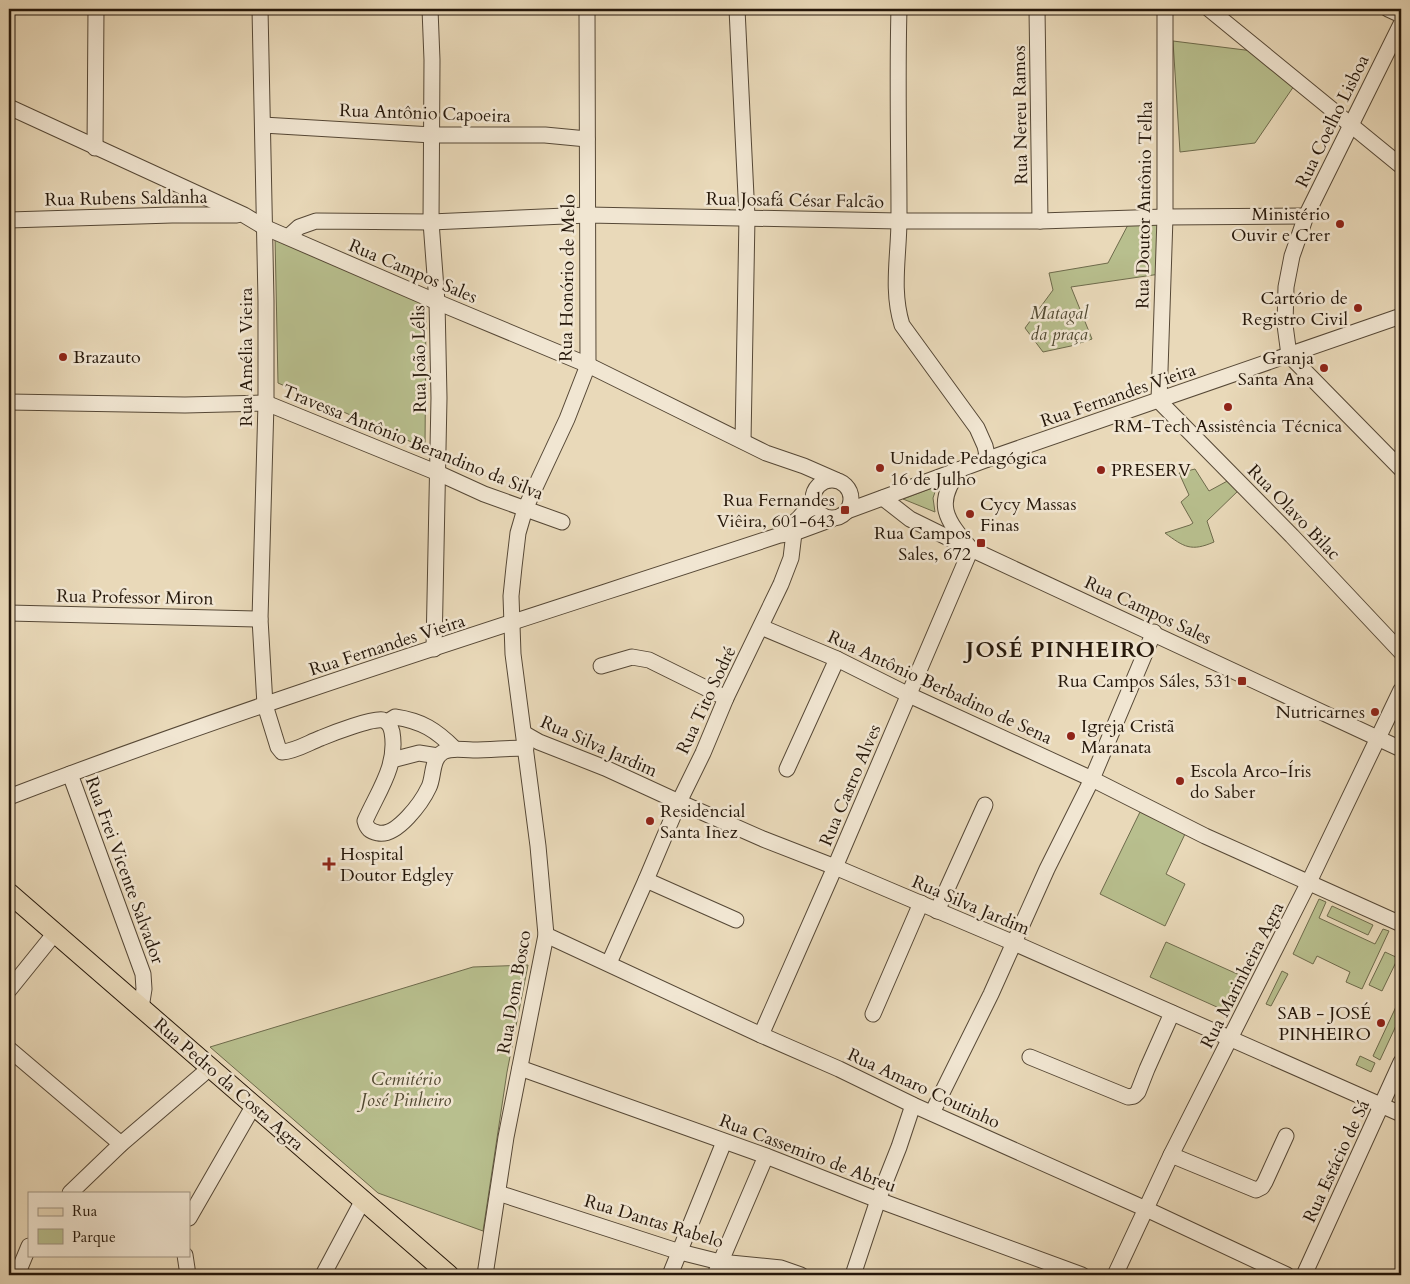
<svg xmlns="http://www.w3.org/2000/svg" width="1410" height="1284" font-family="Cardo,serif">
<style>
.green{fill:#b8bf8e;stroke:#6e6b4c}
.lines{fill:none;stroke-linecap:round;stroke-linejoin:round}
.minor-casing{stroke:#564836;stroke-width:17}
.major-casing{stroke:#25170a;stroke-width:21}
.minor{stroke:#f1e6d2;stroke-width:15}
.major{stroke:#e9d9b9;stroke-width:19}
.poi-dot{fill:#8f2418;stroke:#f1e6d2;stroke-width:2}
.labels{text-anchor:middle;stroke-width:5;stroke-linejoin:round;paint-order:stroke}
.street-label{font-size:18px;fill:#25170a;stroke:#f1e6d2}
.poi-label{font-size:18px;fill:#25170a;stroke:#f1e6d2;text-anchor:end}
.park-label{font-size:18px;font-style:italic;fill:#514932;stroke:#f1e6d2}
.district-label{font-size:22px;font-weight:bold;letter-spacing:1px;fill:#25170a;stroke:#f1e6d2}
</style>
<rect width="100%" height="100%" fill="#e9d9b9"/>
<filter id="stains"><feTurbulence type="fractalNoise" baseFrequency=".004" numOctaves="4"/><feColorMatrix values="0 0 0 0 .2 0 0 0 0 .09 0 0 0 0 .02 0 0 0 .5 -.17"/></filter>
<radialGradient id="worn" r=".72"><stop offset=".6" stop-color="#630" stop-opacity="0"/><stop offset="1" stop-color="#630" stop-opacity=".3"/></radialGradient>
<!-- green -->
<g class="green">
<path d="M1173,41L1253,51L1294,86L1255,143L1180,152Z"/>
<path d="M1130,221H1161L1160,274L1071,287L1092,339L1071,346L1043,352L1025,328L1053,290L1049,273L1108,263Z"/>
<path d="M275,236L426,304L425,448L278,383Z"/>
<path d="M1195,469L1209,491L1231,479L1240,489L1207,521L1214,542C1191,552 1184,547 1165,533L1190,525L1193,523L1181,502L1189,495L1179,473Z"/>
<path d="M937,486L933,498L935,512L903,499Z"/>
<path d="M1140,812L1185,834L1166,874L1185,884L1165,926L1100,894Z"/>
<path d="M1319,899L1326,902L1319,918L1375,944L1383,929L1389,931L1362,989L1346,982L1350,972L1317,956L1313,964L1293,954Z"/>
<path d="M1332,906L1373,925L1368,935L1327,916Z"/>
<path d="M1166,942L1244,977L1228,1012L1150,977Z"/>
<path d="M1385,952L1398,958L1382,991L1369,985Z"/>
<path d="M528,965L507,1072L483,1231L378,1193L210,1047L473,967Z"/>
<path d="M1282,971L1288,974L1271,1006L1266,1004Z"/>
<path d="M1401,996V1015L1380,1060L1373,1056Z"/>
<path d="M1360,1056L1375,1063L1371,1072L1356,1065Z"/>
</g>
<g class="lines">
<!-- minor casing -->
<g class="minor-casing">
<g id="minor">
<path d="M260,9L266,301V403L260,619L265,705L278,747L282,752C296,751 308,743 321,738C333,733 372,718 383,720C389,722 391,727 392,732C398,766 378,791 365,821C367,829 370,831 378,833C397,837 422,802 429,787C434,777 431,759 443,752C452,747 462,750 473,750C490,750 508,748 526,748"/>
<path d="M430,9L432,60L431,222L437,302L439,398L434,649"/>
<path d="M737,9L747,217L743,441"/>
<path d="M899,9C897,79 899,149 899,219C899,255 891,290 902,325L977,428L985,446L988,459"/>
<path d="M1037,9L1040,221"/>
<path d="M1165,9V217L1159,401L1292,536L1401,652"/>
<path d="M1209,9L1401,166"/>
<path d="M1388,9L1401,15"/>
<path d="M1401,24L1306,216L1292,256L1286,287L1285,325L1289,355L1401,469"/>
<path d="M9,107L244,215L264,227L437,302L588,365L766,453L804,466L836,480"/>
<path d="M263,125L432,135H545L587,139"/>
<path d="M95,148L96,9"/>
<path d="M9,220L172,215H237"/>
<path d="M288,237L299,227L316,221L431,222L588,215L899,221H1040L1165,217L1306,216"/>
<path d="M9,402L185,405L266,403L438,473L484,494L562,522"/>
<circle cx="832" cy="499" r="19"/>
<path d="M883,498L910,519L971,549L1401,749"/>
<path d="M847,511L988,459L1401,316"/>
<path d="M781,534L799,518L813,502"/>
<path d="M9,613L260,619"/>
<path d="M761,627L837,659L909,695L1092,779L1205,836L1401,924"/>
<path d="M601,666L632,657L649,660L726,698"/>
<path d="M387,722L395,717C422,721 436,730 455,749"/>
<path d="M525,734L539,742L605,768L679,802L763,839L835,867L1014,943L1401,1114"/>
<path d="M392,760L419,753L438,756"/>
<path d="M787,769L837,659"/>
<path d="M70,774L143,974L144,989L141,1008"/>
<path d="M9,797C262,700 522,620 780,535L794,533L832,519"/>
<path d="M646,880L736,920"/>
<path d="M937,911L985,805"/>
<path d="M546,935L761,1035L839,1069L913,1105L1146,1209L1287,1275"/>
<path d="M609,963L646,880L679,802L703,753L726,698L781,584L791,558L794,533"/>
<path d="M9,990L55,933"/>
<path d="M873,1014L921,903"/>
<path d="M761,1035L835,867L971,549C946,520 933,503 961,469"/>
<path d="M9,1049L121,1144"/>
<path d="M1030,1057L1128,1097L1134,1096L1138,1092L1147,1069L1172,1013"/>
<path d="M520,1068L766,1156L878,1200L1082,1275"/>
<path d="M932,1113L991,994L1047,869L1092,779L1154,632"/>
<path d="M1171,1155L1256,1190L1262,1187L1265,1182L1286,1136"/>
<path d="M70,1193L121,1144L211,1067"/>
<path d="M498,1193L680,1252L720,1262L781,1268L801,1275"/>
<path d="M189,1218L254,1105"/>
<path d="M185,1255L188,1275"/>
<path d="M17,1275L29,1246"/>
<path d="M323,1275L363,1200"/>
<path d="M485,1275L506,1137L546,935L538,846L513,654L511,596L514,567L518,533L525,509L567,419L588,365L587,9"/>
<path d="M670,1275L724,1142"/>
<path d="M715,1275L766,1156"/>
<path d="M853,1275L878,1200L899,1147L913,1105"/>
<path d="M1115,1275L1171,1155L1309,882L1401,690"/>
<path d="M1304,1275L1401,1062"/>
</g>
</g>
<!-- major casing -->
<g class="major-casing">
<path id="major" d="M9,893L449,1275"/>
</g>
<!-- minor -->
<use href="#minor" class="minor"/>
<!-- major -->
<use href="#major" class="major"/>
</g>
<!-- markers -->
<g class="poi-dot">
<circle cx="1340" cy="224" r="5"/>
<circle cx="1358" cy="308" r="5"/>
<circle cx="63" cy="357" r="5"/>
<circle cx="1324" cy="368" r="5"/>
<circle cx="1228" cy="407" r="5"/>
<circle cx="880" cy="468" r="5"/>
<circle cx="1101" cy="470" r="5"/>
<rect x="840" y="505" width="10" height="10" rx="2.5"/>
<circle cx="970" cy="514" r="5"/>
<rect x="976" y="538" width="10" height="10" rx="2.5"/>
<rect x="1237" y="676" width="10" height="10" rx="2.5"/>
<circle cx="1375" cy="712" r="5"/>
<circle cx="1071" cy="736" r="5"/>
<circle cx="1180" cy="781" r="5"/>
<circle cx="650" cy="821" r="5"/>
<path d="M326.5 856.5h5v5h5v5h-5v5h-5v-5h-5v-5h5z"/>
<circle cx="1381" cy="1023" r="5"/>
</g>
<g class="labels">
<!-- street labels -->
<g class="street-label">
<text transform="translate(425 113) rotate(2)" y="6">Rua Antônio Capoeira</text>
<text transform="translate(1020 115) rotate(-91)" y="6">Rua Nereu Ramos</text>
<text transform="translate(1332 121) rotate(-64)" y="6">Rua Coelho Lisboa</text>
<text transform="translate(126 198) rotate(-1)" y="6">Rua Rubens Saldanha</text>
<text transform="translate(795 200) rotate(1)" y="6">Rua Josafá César Falcão</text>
<text transform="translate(1144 205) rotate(-89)" y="6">Rua Doutor Antônio Telha</text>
<text transform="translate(413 271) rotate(23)" y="6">Rua Campos Sales</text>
<text transform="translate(567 278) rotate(-89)" y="6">Rua Honório de Melo</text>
<text transform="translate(246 357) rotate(-90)" y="6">Rua Amélia Vieira</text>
<text transform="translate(419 359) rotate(-91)" y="6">Rua João Lélis</text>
<text transform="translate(1118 395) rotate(-19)" y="6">Rua Fernandes Vieira</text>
<text transform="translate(413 442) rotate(22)" y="6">Travessa Antônio Berandino da Silva</text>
<text transform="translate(1294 512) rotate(46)" y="6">Rua Olavo Bilac</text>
<text transform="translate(135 597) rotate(1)" y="6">Rua Professor Miron</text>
<text transform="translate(1148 610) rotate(25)" y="6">Rua Campos Sales</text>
<text transform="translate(387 645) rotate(-18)" y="6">Rua Fernandes Vieira</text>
<text transform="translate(940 687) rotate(25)" y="6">Rua Antônio Berbadino de Sena</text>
<text transform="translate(706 700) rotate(-65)" y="6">Rua Tito Sodré</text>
<text transform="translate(599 746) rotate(24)" y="6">Rua Silva Jardim</text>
<text transform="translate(850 785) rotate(-67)" y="6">Rua Castro Alves</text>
<text transform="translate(125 870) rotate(70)" y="6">Rua Frei Vicente Salvador</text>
<text transform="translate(971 905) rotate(23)" y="6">Rua Silva Jardim</text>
<text transform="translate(1242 975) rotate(-63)" y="6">Rua Marinheira Agra</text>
<text transform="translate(514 992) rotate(-80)" y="6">Rua Dom Bosco</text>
<text transform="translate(229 1084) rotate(41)" y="6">Rua Pedro da Costa Agra</text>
<text transform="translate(924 1088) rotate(25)" y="6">Rua Amaro Coutinho</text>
<text transform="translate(808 1153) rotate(21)" y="6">Rua Cassemiro de Abreu</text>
<text transform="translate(1336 1161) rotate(-65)" y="6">Rua Estácio de Sá</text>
<text transform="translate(654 1221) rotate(17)" y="6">Rua Dantas Rabelo</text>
</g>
<!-- poi labels -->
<g class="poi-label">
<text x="1330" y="220">Ministério<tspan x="1330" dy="21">Ouvir e Crer</tspan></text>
<text x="1348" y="304">Cartório de<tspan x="1348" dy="21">Registro Civil</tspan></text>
<text x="73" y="363" text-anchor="start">Brazauto</text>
<text x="1314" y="364">Granja<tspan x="1314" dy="21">Santa Ana</tspan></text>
<text x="1228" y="432" text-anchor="middle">RM-Tech Assistência Técnica</text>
<text x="890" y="464" text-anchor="start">Unidade Pedagógica<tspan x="890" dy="21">16 de Julho</tspan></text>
<text x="1111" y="476" text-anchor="start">PRESERV</text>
<text x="835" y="506">Rua Fernandes<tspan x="835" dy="21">Viêira, 601-643</tspan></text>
<text x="980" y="510" text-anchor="start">Cycy Massas<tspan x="980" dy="21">Finas</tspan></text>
<text x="971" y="539">Rua Campos<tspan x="971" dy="21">Sales, 672</tspan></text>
<text x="1232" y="687">Rua Campos Sáles, 531</text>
<text x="1365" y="718">Nutricarnes</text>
<text x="1081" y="732" text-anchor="start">Igreja Cristã<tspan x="1081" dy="21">Maranata</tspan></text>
<text x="1190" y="777" text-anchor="start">Escola Arco-Íris<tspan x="1190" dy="21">do Saber</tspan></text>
<text x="660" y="817" text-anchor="start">Residencial<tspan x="660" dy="21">Santa Inez</tspan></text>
<text x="340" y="860" text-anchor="start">Hospital<tspan x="340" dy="21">Doutor Edgley</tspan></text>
<text x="1371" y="1019">SAB - JOSÉ<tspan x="1371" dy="21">PINHEIRO</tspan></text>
</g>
<!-- park labels -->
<g class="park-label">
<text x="1059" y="319">Matagal<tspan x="1059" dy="21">da praça</tspan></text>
<text x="406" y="1085">Cemitério<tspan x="406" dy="21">José Pinheiro</tspan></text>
</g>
<!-- district labels -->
<g class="district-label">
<text x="1061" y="657">JOSÉ PINHEIRO</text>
</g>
</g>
<!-- margin -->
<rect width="1410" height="1284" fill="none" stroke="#e9d9b9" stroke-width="30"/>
<rect x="10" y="10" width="1390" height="1264" fill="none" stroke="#25170a" stroke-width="2.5"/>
<rect x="15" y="15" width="1380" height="1254" fill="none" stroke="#25170a"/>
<!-- legend -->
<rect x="28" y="1192" width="162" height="65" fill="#f1e6d2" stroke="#9f9382"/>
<rect x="38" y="1208" width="25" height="8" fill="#e9d9b9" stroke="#9f9382"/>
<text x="72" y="1216" font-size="15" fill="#25170a">Rua</text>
<rect x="38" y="1229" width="25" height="15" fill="#b8bf8e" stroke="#9f9382"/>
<text x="72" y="1242" font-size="15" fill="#25170a">Parque</text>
<rect width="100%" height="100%" filter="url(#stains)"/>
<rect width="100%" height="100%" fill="url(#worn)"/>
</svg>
